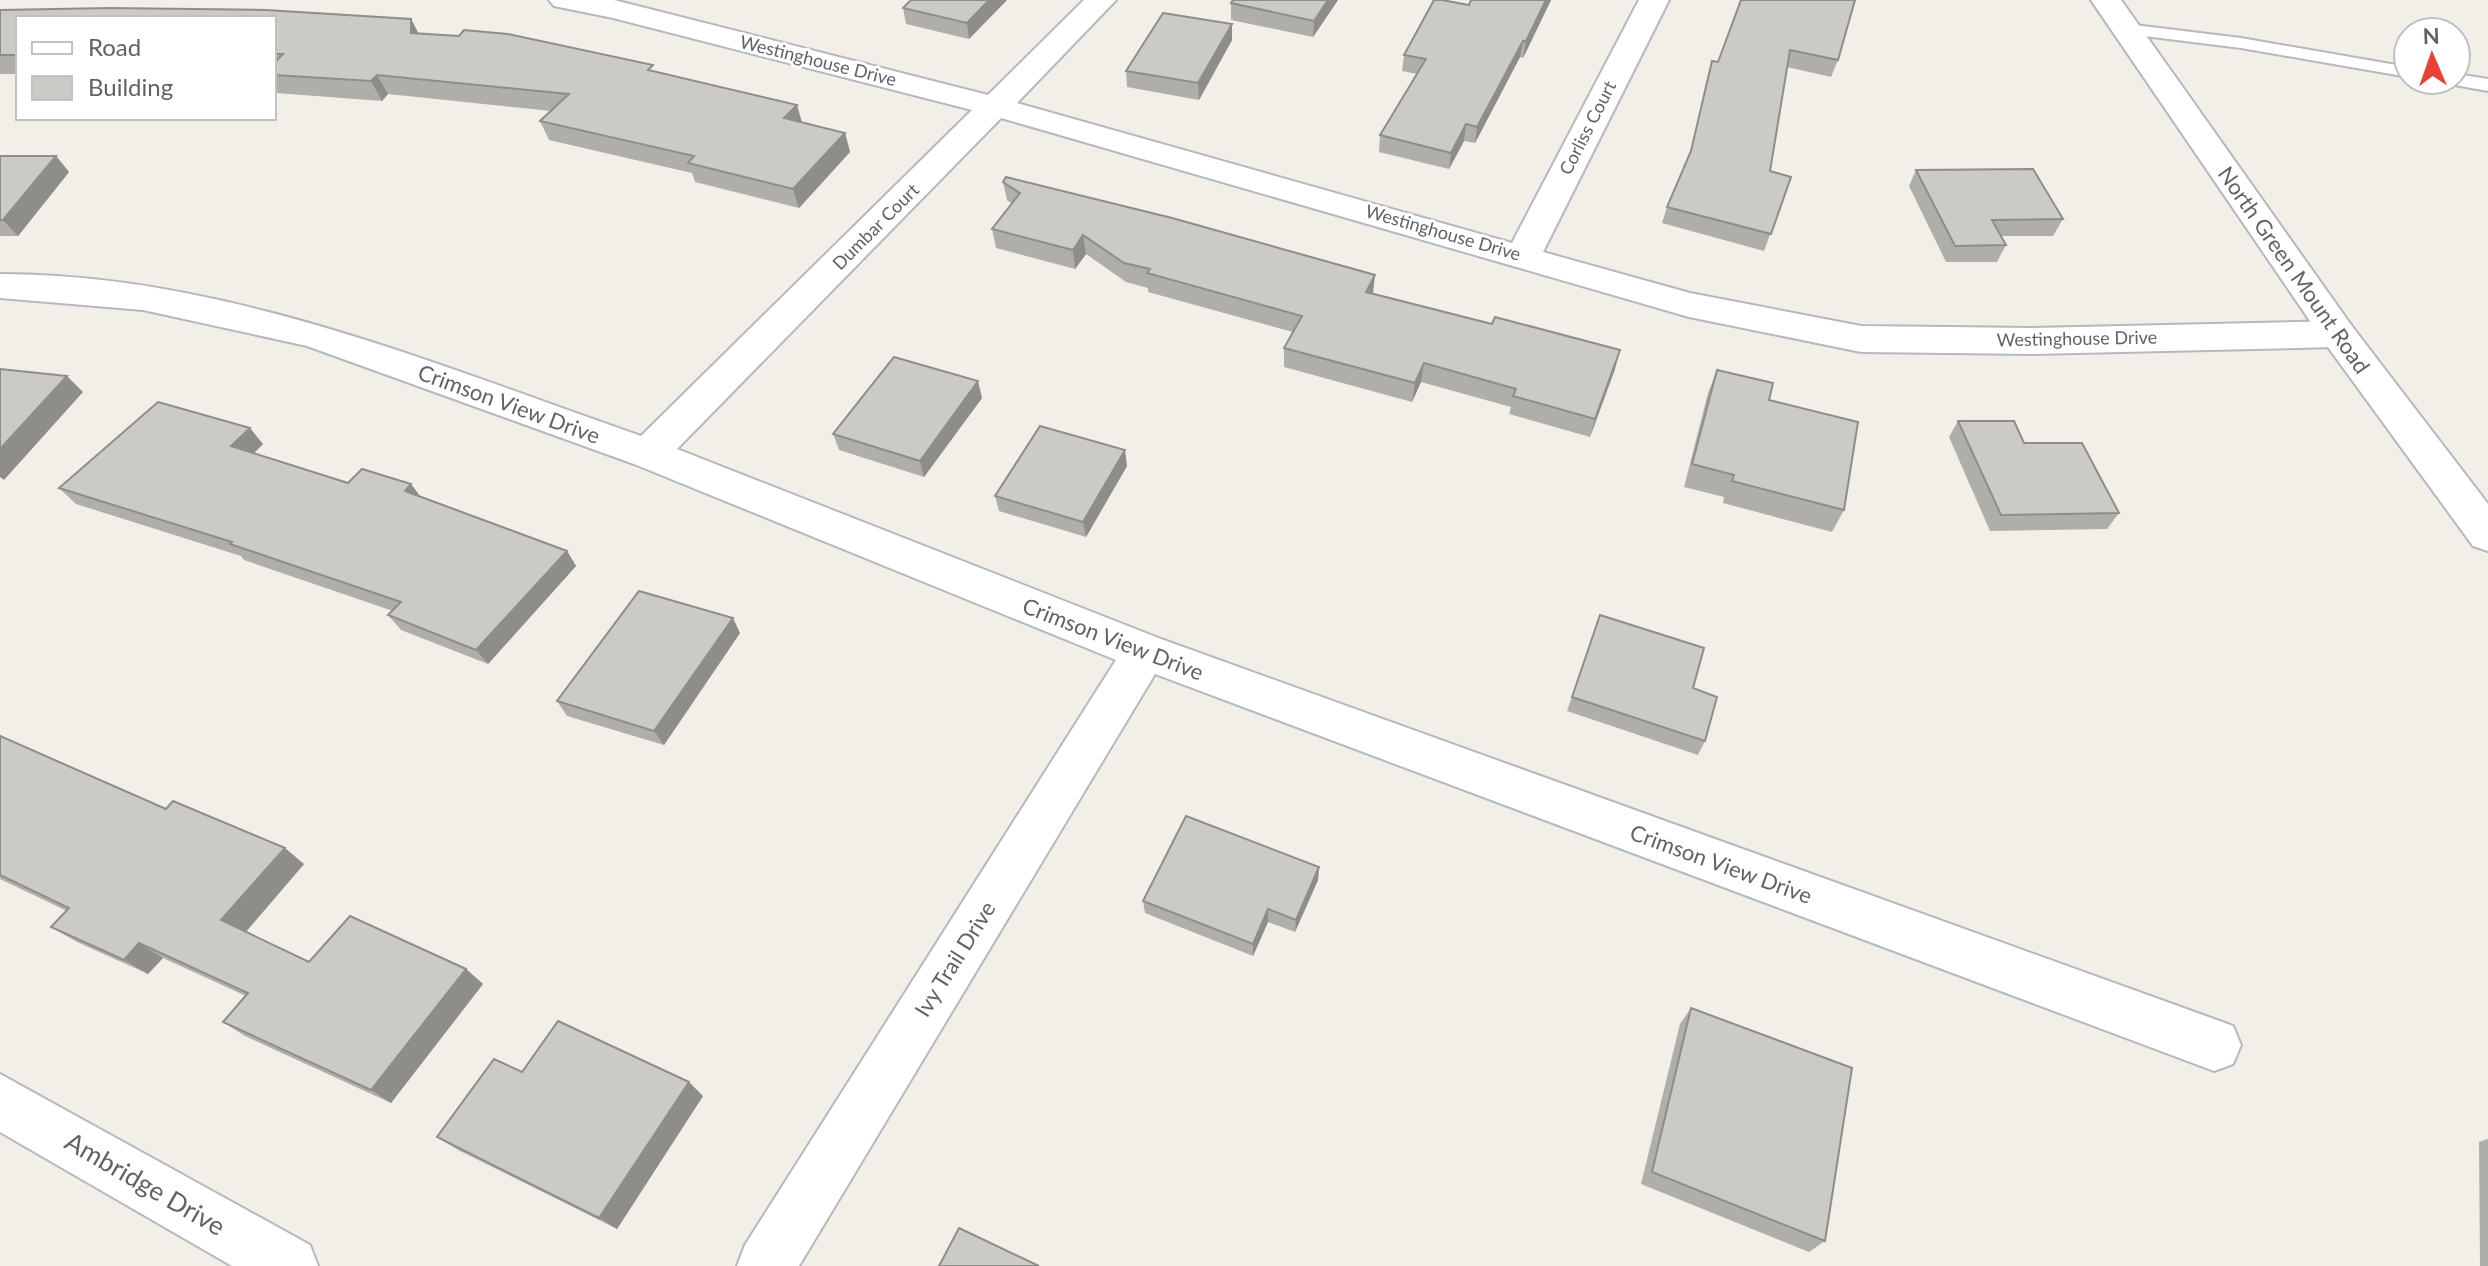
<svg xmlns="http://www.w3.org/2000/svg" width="2488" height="1266" font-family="Lato,sans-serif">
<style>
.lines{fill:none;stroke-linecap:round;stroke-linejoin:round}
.service-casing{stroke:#b5b8bc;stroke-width:4}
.minor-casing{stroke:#b5b8bc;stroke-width:4}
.tertiary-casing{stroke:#b5b8bc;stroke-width:4}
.service{fill:#fff;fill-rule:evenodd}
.minor{fill:#fff;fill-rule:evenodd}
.tertiary{fill:#fff;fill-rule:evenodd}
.wall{fill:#afaea9}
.shaded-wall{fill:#8f8d8a}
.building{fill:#cccac5;stroke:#8f8d8a;stroke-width:2}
.labels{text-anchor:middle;stroke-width:6;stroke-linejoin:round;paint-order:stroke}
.far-street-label{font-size:18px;fill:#5f6368;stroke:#fff}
.street-label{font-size:22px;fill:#5f6368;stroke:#fff}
.near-street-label{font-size:26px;fill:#5f6368;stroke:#fff}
</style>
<rect width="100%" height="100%" fill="#f1efe8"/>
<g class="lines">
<!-- service casing -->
<g class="service-casing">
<g id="service">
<path d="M2126,24L2241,38L2408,67V77L2241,48L2120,33L2117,29Z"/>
<path d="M2456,74L2488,79V91L2449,84L2447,80H2456Z"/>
</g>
</g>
<!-- minor casing -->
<g class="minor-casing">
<g id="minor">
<path d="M549,0H614L988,95L1084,0H1116L1017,103L1512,243L1639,0H1669L1543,252L1690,293L1861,326L2033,328L2338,321L2351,325L2357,334L2351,343L2338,347L2033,354L1861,352L1689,317L1001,118L677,449L1161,639L2214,1019L2233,1026L2241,1045L2233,1064L2214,1071L1155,674L799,1266H737L745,1245L1116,660L634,464L307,346L143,310L0,298V274C223,274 434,364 641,436L972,110L613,18L554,6Z"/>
<path d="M0,1074L310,1245L318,1266H232L0,1132Z"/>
</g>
</g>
<!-- tertiary casing -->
<g class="tertiary-casing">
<path id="tertiary" d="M2091,0H2121L2351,325L2488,504V551L2473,546L2325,343Z"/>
</g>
<!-- service -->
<use href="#service" class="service"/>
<!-- minor -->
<use href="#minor" class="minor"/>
<!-- tertiary -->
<use href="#tertiary" class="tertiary"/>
</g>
<!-- wall -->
<g class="wall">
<path d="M1007,0L969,39L906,24L903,8Z"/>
<path d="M1233,0H1338L1313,37L1231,20V3Z"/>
<path d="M1471,0H1551L1523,58L1520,57L1475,143L1464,141L1449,169L1379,152L1380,135L1417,74L1402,71L1404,55L1469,5Z"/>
<path d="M1741,0L1838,60L1831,77L1787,67L1770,171L1791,177L1764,251L1662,223L1667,207L1689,157L1712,61L1718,62Z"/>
<path d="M0,10L411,19L418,33L655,71L797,105L802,122L845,133L850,152L799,208L695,182L692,173L549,140L540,121L551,111L388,94L382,101L276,93L274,90V18H18V74H0Z"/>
<path d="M1232,40L1199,100L1127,87L1126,71Z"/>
<path d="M0,156H56L69,172L18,236H0Z"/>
<path d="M1916,170L2063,219L2053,236H2001L2006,245L1997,262H1946L1909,186Z"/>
<path d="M1003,182L1615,369L1590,437L1509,414L1511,407L1421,382L1412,402L1284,367V348L1293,332L1148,292V288L1126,282L1086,254L1075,269L996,248L992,229L1012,204L1007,200Z"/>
<path d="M1717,370L1769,400L1844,510L1832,532L1723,503L1724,497L1684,487L1708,393Z"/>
<path d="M982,398L924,477L839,450L833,434Z"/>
<path d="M1958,421L2024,443L2119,513L2107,529L1990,531L1949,437Z"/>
<path d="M263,444L254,453L348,483L420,496L567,551L576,566L488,664L401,630L388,615L393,611L244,560L241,556L76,504L59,488Z"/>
<path d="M1127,466L1086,537L999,511L995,496Z"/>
<path d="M1600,615L1693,688L1705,741L1698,755L1567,711Z"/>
<path d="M740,633L664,745L567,716L557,701Z"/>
<path d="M0,736L166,809L304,864L246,932L309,962L466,969L483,984L391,1103L245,1036L223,1022L246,996L163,958L148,974L77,942L51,927L67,911L0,879Z"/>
<path d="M1319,867L1318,880L1295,932L1268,922L1253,956L1145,913L1143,901Z"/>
<path d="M1691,1008L1825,1241L1809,1252L1641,1184L1680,1024Z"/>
<path d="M703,1096L617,1229L458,1150L437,1137Z"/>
<path d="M2488,1139V1266H2480L2479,1142Z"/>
</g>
<!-- shaded-wall -->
<g class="shaded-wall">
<path d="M989,0H1007L969,39L967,23Z"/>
<path d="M1328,0H1338L1313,37L1314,21Z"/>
<path d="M1546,0H1551L1523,58L1526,41Z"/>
<path d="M411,19L421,38L411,33Z"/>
<path d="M1232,24V40L1199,100L1198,83Z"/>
<path d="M1523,41L1520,57L1475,143L1477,127Z"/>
<path d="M377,75L388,94L382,101L371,81Z"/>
<path d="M797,105L802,124L784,118Z"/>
<path d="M1466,124L1464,141L1449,169L1451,153Z"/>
<path d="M845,133L850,152L799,208L793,189Z"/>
<path d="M56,156L69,172L18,236L3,220Z"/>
<path d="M1083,235L1086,254L1075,269L1073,250Z"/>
<path d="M1375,275L1373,294L1366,292Z"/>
<path d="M1620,350L1615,369L1590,437L1595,419Z"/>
<path d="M1424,363L1421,382L1412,402L1415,383Z"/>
<path d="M67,376L83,392L4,480L0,477V449Z"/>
<path d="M978,381L982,398L924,477L920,461Z"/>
<path d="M250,428L263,444L245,462L231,446Z"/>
<path d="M1125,450L1127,466L1086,537L1083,522Z"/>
<path d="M411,484L423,500L405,491Z"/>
<path d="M567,551L576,566L488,664L476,650Z"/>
<path d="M733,618L740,633L664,745L654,731Z"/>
<path d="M285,848L304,864L243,935L221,920Z"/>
<path d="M1319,867L1318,880L1295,932L1296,920Z"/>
<path d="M1268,909V922L1253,956V944Z"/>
<path d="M139,943L163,958L148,974L124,960Z"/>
<path d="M466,969L483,984L391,1103L371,1090Z"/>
<path d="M689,1082L703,1096L617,1229L599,1218Z"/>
</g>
<!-- building -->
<g class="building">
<path d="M911,0H989L967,23L903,8Z"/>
<path d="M1233,0H1328L1314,21L1231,3Z"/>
<path d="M1434,0H1442L1469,5L1471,0H1546L1526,41H1523L1477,127L1466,124L1451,153L1380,135L1426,59L1404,55Z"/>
<path d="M1741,0H1855L1838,60L1790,50L1770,171L1791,177L1771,234L1667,207L1691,151L1712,61L1718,62Z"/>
<path d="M110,8L266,10L411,19V33L459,36L464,30L508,34L653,65L648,70L797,105L784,118L845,133L793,189L688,163L694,156L540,121L569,94L377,75L371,81L274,75V63L283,54H274V18H18V55H0V10Z"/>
<path d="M1163,13L1232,24L1198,83L1126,71Z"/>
<path d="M0,156H56L3,220H0Z"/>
<path d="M2033,169L2063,219L1992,220L2006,245L1955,246L1916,170Z"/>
<path d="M1006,177L1172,218L1375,275L1366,292L1492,324L1495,317L1620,350L1595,419L1513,396L1516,389L1424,363L1415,383L1284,348L1302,316L1147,273L1150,269L1124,263L1083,235L1073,250L992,229L1020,193L1003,182Z"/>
<path d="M894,357L978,381L920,461L833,434Z"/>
<path d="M0,369L67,376L0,449Z"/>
<path d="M1717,370L1773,383L1769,400L1858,422L1844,510L1732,481L1734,475L1692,464Z"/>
<path d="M158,402L250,428L231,446L348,483L362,469L411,484L405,491L567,551L476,650L388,615L401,602L230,544L232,542L59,488Z"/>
<path d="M1958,421H2014L2024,443H2082L2119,513L2001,515Z"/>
<path d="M1040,426L1125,450L1083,522L995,496Z"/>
<path d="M639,591L733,618L654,731L557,701Z"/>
<path d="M1600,615L1704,648L1693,688L1717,697L1705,741L1572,697Z"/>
<path d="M0,736L166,809L173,801L285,848L221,920L309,962L350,916L466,969L371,1090L223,1022L248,993L139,943L124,960L51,927L69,908L0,875Z"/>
<path d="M1186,816L1319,867L1296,920L1268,909L1253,944L1143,901Z"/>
<path d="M1691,1008L1852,1068L1825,1241L1652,1172Z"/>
<path d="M558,1021L689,1082L599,1218L437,1137L494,1059L522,1072Z"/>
<path d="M959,1228L1039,1266H939Z"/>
</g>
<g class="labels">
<!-- far-street labels -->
<g class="far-street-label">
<text transform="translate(818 61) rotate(14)" y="6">Westinghouse Drive</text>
<text transform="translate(1588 128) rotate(-63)" y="6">Corliss Court</text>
<text transform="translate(876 227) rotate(-45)" y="6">Dumbar Court</text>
<text transform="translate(1443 233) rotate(16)" y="6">Westinghouse Drive</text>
<text transform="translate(2077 339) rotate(-1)" y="6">Westinghouse Drive</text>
</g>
<!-- street labels -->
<g class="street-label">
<text transform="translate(2294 270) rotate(55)" y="8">North Green Mount Road</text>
<text transform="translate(509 404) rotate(20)" y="8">Crimson View Drive</text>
<text transform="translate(1113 639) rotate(21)" y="8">Crimson View Drive</text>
<text transform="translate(1721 864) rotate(20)" y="8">Crimson View Drive</text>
<text transform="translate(955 959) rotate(-58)" y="8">Ivy Trail Drive</text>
</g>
<!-- near-street labels -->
<g class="near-street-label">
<text transform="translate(145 1184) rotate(30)" y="9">Ambridge Drive</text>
</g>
</g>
<!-- legend -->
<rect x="16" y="16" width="260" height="104" fill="#ffffff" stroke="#bfc1c3" stroke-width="2"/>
<rect x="32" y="42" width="40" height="12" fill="#ffffff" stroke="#bfc1c3" stroke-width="2"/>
<text x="88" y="56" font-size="24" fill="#5f6368">Road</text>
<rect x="32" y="76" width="40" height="24" fill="#cccac5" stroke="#bfc1c3" stroke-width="2"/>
<text x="88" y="96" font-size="24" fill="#5f6368">Building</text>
<!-- north arrow -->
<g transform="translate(2432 56) rotate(358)"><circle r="38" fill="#ffffff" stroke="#bfc1c3" stroke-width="2"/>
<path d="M0-6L14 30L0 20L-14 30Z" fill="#ea4335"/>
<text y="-12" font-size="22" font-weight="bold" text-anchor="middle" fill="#5f6368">N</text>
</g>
</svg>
